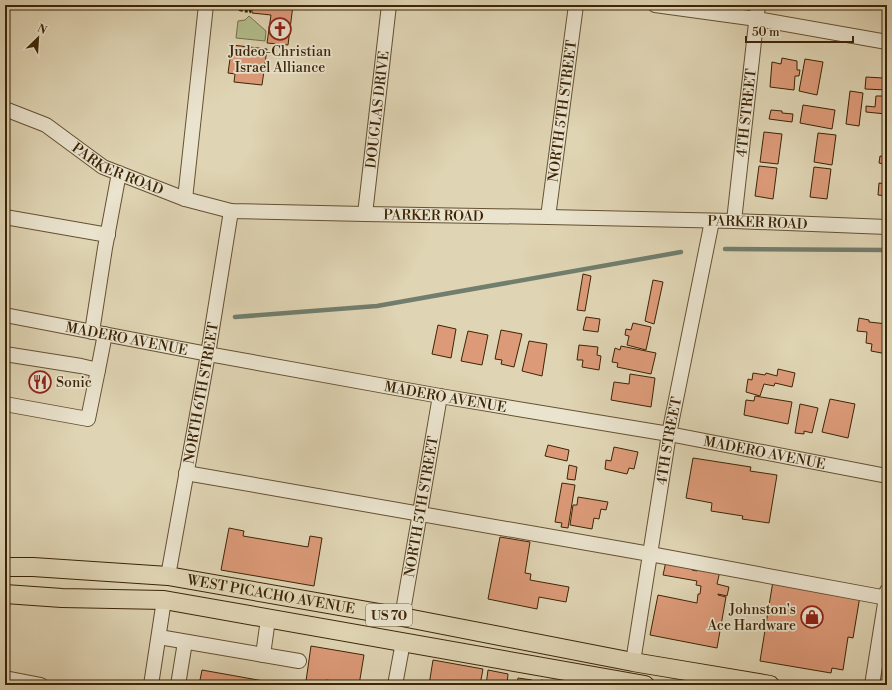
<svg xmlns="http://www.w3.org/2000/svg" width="892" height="690" font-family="'Libre Bodoni',serif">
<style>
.green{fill:#b2bd8c;stroke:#777149}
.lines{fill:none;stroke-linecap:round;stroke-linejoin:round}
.stream{stroke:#717d6d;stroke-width:4.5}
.building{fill:#dc9a78;stroke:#3c2506}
.minor-casing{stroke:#655131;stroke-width:16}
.major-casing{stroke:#3c2506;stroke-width:20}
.path{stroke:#3c2506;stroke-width:2.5;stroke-dasharray:3 2;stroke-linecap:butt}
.minor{stroke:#eae3ce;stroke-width:14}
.major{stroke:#dfd4b3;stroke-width:18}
.labels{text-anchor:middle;stroke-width:3.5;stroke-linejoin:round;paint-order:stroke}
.shield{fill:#eae3ce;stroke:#705e42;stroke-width:1}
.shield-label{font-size:13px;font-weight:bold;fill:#3c2506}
.poi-label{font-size:14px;fill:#3c2506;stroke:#eae3ce}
.street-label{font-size:14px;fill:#3c2506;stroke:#eae3ce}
</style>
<rect width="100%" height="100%" fill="#dfd4b3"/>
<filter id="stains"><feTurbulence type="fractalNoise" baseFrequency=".005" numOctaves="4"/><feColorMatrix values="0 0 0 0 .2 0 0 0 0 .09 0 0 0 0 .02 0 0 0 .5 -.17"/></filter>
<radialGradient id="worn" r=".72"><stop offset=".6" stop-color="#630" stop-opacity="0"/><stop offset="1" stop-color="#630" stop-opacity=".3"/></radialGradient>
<!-- green -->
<path class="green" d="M249,16L266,31L265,41L236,38L238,21L245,20Z"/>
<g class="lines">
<!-- stream -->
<g class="stream">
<path d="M725,249L887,250"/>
<path d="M235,317L377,306L681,252"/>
</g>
</g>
<!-- building -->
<g class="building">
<path d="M252,5H293L288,45L267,43L271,15L252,13Z"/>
<path d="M232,45L267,49L262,85L234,82L235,74L228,73Z"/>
<path d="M782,58L797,61V70H800L799,76H795L794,90L770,87L772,62L781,64Z"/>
<path d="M805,59L823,62L817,95L799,91Z"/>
<path d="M884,63H887V90L865,89L866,77L883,78Z"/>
<path d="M850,91L863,93L859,126L846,124Z"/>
<path d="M876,96H887V130H885L886,114L866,112V106L875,107Z"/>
<path d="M803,105L835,110L832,129L800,123Z"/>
<path d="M771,110L782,111V113L793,114L792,122L769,119Z"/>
<path d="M764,132L782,134L778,164L760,162Z"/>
<path d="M818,133L836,135L832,165L814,162Z"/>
<path d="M886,153H887V167L883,166V164L879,163L880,156L885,157Z"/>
<path d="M759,166L777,168L773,199L755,196Z"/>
<path d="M814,167L831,169L827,199L810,197Z"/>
<path d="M879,183L887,184V196L878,195Z"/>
<path d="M583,274L591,276L585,311L577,310Z"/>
<path d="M653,280L663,282L654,324L645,321Z"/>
<path d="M586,317L600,319L598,332L583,330Z"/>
<path d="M859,318L869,320V322L887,324V354L871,351L872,344L866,343L867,332L857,331Z"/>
<path d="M633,323L651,327L646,350L627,345L629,336L625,335L626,329L631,330Z"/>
<path d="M438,325L456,329L451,358L432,354Z"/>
<path d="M501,330L522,334L514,367L501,364L502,360L495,359Z"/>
<path d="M468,331L488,335L482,365L461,361Z"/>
<path d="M529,341L547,344L542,376L522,371Z"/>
<path d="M579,345L598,347L597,355L601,356L599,370L582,367L583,360H577Z"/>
<path d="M621,346L656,353L651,374L617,367L618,363L612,362L615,348L620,350Z"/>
<path d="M778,369L795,373L792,387L775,383L774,386L764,384L760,396L746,392L748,379L752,380L753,373L765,375L766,373L777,376Z"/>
<path d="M630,374L655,378L651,407L611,400L614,382L629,384Z"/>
<path d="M755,396L792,402L788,424L744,415L746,400L754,401Z"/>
<path d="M830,399L855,404L848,438L822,432Z"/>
<path d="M800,404L818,408L812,433L804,431V434L795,433Z"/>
<path d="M548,445L569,450L567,461L545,456Z"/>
<path d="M614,447L638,452L634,469L629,468L627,474L605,469L606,460L611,461Z"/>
<path d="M693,458L751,467L750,471L777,475L769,523L742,519L743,516L711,511L712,503L686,498Z"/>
<path d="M569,465L577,467L575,480L567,479Z"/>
<path d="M562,483L575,485L568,528L561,527L562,523L555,522Z"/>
<path d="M578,497L608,502L606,510L601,509L599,519L594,518L592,529L570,525L573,505H577Z"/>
<path d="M229,528L244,531L243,536L308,547L310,536L322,538L314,586L221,570Z"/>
<path d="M500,537L530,542L525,573L531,574L530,580L569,587L566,602L539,597L537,609L488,599Z"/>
<path d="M667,557L693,562L692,570L697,571L698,567L720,571L717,584L729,587L727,596L718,594V595L726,597L717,648L650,635L658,595L697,603L698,594H700L701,586L696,585L697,581L663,575Z"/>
<path d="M773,581L860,596L853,638L848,637L843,670L832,668L831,673L760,661Z"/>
<path d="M311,646L364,655L359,685L326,680L325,684L306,681Z"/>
<path d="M433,660L483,669L480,685H429Z"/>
<path d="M202,670L286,685H199Z"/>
<path d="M488,670L508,674L507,685H486Z"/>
<path d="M518,678L532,680L531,685H517Z"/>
<path d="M541,680L568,685H540Z"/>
</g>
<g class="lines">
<!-- minor casing -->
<g class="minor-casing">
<g id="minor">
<path d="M655,5L757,19L887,42"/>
<path id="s1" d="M5,109L46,125L103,167L185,199L231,211L365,214L548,217L734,221L887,227"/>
<path d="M185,199L206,5"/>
<path id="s2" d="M365,214L389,5"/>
<path d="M5,217L108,235"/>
<path id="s3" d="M548,217L576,5"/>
<path id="s4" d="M734,221L758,5"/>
<path id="s5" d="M5,315L208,354L440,396L669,434L887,476"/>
<path d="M92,332L105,248L119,173"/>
<path d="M5,354L81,366L98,370L88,419L5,404"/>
<path d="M98,370L105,334"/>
<path d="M186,473L650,554L887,598"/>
<path id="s6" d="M168,576L208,354L231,211"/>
<path id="s7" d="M402,617L440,396"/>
<path d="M159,637L299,661"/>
<path d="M263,655L268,619"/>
<path id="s8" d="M633,662L669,434L712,221"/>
<path d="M5,678L41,685"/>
<path d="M151,685L164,600"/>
<path d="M178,685L185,642"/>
<path d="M395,685L403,642"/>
<path d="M872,685L887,591"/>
</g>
</g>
<!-- major casing -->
<g class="major-casing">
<g id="major">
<path id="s9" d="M5,567H33L168,576L402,617L633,662L770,685"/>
<path d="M5,594L62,598L164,600L645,685"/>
</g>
</g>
<!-- path -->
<path class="path" d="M241,5L240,10L250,12L251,5"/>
<!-- minor -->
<use href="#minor" class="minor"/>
<!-- major -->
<use href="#major" class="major"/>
</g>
<!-- icons -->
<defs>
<g id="church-ring" transform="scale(1.15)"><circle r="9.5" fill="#eae3ce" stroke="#8f2418" stroke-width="1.5"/><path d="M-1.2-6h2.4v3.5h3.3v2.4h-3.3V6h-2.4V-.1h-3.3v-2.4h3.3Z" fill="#8f2418"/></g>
<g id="restaurant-ring" transform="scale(1.15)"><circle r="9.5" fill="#eae3ce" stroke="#8f2418" stroke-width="1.5"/><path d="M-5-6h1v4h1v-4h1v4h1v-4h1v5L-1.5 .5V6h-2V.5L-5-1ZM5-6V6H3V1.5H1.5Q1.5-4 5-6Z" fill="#8f2418"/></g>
<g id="shop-ring" transform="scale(1.15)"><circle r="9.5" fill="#eae3ce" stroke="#8f2418" stroke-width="1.5"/><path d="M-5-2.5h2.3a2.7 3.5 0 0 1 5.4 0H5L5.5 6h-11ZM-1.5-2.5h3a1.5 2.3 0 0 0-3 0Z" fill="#8f2418"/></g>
</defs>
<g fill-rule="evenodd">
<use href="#church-ring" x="280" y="29"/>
<use href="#restaurant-ring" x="40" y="382"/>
<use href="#shop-ring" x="812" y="617"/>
</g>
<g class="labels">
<!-- shield labels -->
<rect class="shield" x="366" y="604" width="46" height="22" rx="3"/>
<g class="shield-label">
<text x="389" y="620">US 70</text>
</g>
<!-- poi labels -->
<g class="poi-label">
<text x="280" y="56">Judeo-Christian<tspan x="280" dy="16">Israel Alliance</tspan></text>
<text x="56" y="387" text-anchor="start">Sonic</text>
<text x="796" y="614" text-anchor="end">Johnston's<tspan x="796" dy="16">Ace Hardware</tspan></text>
</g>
<!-- street labels -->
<g class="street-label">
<text dy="5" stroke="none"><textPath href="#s2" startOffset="105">DOUGLAS DRIVE</textPath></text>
<text dy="5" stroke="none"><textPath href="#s3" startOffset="107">NORTH 5TH STREET</textPath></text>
<text dy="5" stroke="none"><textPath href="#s4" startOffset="109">4TH STREET</textPath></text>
<text dy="5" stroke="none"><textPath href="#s1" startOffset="129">PARKER ROAD</textPath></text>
<text dy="5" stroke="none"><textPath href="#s1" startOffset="453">PARKER ROAD</textPath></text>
<text dy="5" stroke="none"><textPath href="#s1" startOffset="777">PARKER ROAD</textPath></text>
<text dy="5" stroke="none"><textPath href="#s5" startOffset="124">MADERO AVENUE</textPath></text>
<text dy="5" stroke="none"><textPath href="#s6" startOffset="186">NORTH 6TH STREET</textPath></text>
<text dy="5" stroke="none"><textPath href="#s5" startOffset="448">MADERO AVENUE</textPath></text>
<text dy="5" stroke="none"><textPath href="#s8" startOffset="224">4TH STREET</textPath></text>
<text dy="5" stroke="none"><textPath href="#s5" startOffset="772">MADERO AVENUE</textPath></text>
<text dy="5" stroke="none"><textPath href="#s7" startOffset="112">NORTH 5TH STREET</textPath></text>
<text dy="5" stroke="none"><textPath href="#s9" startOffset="268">WEST PICACHO AVENUE</textPath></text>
</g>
</g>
<!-- margin -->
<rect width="892" height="690" fill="none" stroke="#dfd4b3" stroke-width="20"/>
<rect x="6" y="6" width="880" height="678" fill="none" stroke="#3c2506" stroke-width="2"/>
<rect x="10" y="10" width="872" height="670" fill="none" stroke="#3c2506"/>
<!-- north arrow -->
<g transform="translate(38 38) rotate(25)" stroke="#eae3ce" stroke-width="3" paint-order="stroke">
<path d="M0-3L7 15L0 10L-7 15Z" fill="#3c2506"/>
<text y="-6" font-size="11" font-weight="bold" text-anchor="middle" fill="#3c2506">N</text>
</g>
<!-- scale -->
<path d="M746 36v6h107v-6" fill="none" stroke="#3c2506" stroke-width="2"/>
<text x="752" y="36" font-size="12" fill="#3c2506" stroke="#eae3ce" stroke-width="3" paint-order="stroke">50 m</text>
<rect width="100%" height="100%" filter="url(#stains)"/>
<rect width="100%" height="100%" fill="url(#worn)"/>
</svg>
